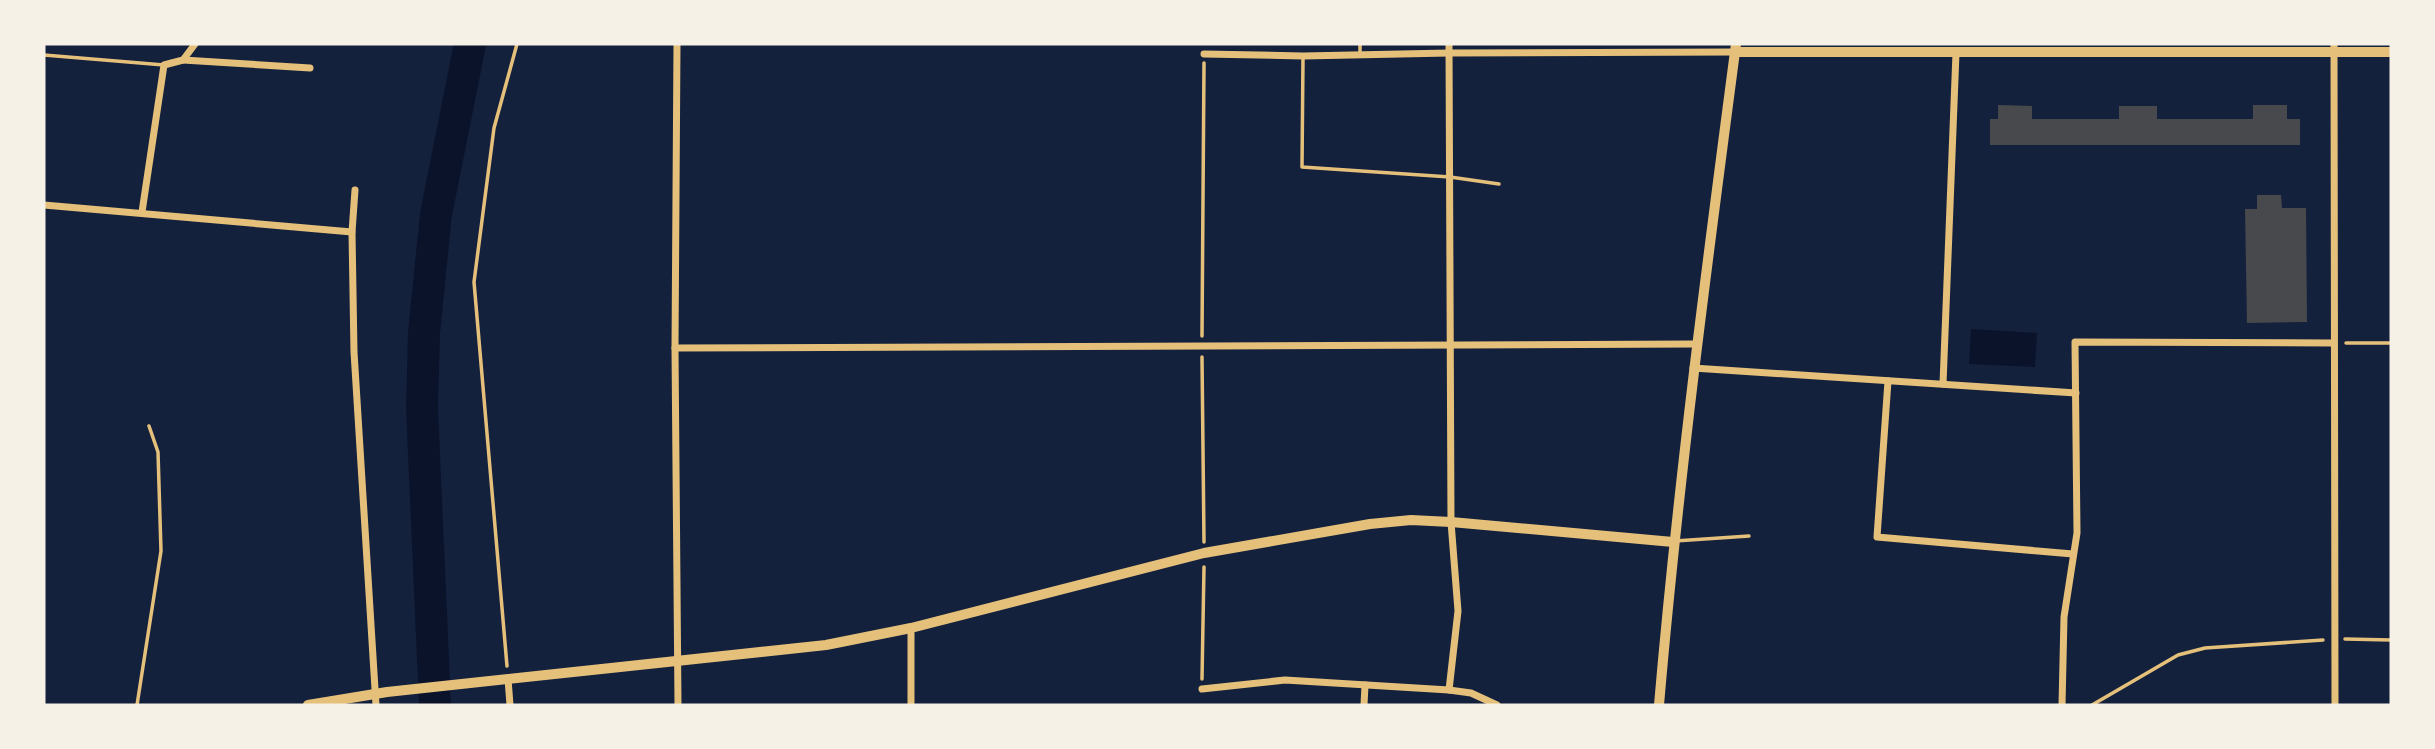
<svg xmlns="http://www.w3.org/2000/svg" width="2435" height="749" font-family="Literata,serif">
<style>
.water{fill:#0b132b}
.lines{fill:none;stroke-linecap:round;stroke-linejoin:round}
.river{stroke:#0b132b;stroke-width:32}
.building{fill:#48494c}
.path{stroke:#e5c07b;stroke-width:3.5}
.service{stroke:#e5c07b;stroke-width:3.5}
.minor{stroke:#e5c07b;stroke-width:7}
.tertiary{stroke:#e5c07b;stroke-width:10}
</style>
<rect width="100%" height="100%" fill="#14213d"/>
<!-- water -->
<path class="water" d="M1971,329L2037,333L2035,367L1969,364Z"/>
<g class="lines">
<!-- river -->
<path class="river" d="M435,705L422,408L424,333L436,214L470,44"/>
</g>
<!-- building -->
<g class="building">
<path d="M1998,105L2032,106V119H2119V106H2157V119H2253V105H2287V119H2300V145H1990V119H1998Z"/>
<path d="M2257,195H2281L2282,208H2306L2307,322L2247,323L2245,209H2257Z"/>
</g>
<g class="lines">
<!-- path -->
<g class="path">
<path d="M1202,336L1204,63"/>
<path d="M2346,343H2391"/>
<path d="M1202,357L1204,542"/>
<path d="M2345,639L2391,640"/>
<path d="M507,666L474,282L494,128L517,44"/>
<path d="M1202,679L1204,567"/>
<path d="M2092,705L2178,655L2205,648L2323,640"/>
</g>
<!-- service -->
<g class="service">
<path d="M1360,44V55"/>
<path d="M44,55L164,65"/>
<path d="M1303,58L1302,167L1450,177L1499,184"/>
<path d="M1675,541L1749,536"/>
<path d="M137,705L161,551L158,452L149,426"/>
</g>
<!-- minor -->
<g class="minor">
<path d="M677,44L675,348L678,705"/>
<path d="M2334,44L2335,705"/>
<path d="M1204,54L1303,56L1449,53L1735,52"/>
<path d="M183,60L310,68"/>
<path d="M355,190L352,232L354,352L376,705"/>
<path d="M44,205L352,232"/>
<path d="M142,212L164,65L183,60L195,44"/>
<path d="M675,348L1696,344"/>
<path d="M1693,368L2076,393"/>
<path d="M1888,381L1877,537L2073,554"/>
<path d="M1943,384L1956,53"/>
<path d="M911,628V705"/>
<path d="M508,679L510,705"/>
<path d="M1202,689L1285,680L1449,690L1471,693L1497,705"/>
<path d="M1449,690L1458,611L1451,522L1449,44"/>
<path d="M1364,705L1365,685"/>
<path d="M2062,705L2064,617L2077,533L2075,342L2333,343"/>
</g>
<!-- tertiary -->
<g class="tertiary">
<path d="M1735,52H2391"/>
<path d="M308,705L387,692L826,645L911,628L1204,553L1370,524L1411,520L1451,522L1673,542"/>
<path d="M1659,705C1678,484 1707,264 1736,44"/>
</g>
</g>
<!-- border -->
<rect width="2435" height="749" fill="none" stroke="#f6f1e7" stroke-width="91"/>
</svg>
